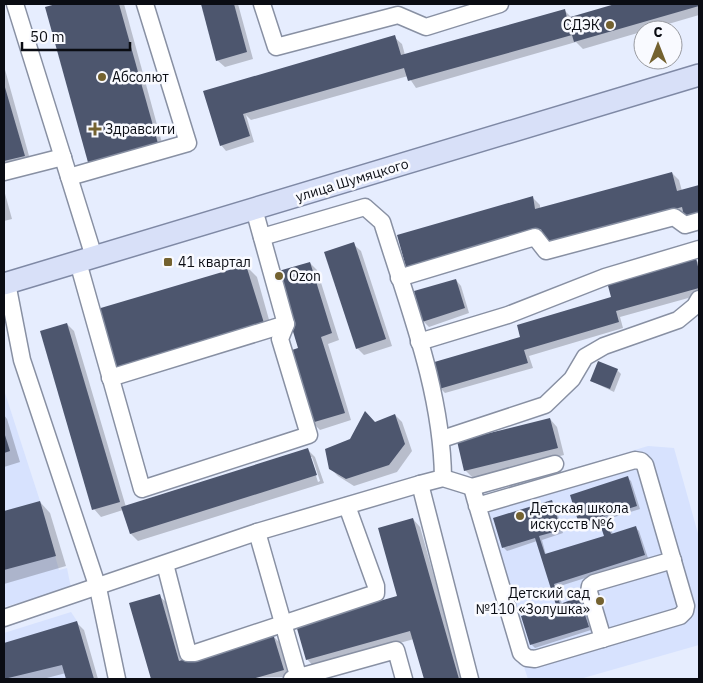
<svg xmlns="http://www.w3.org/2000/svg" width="703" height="683" font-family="'IBM Plex Sans',sans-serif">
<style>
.built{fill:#d7e2fe}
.shadow{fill:#0003;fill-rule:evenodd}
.building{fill:#4d566e}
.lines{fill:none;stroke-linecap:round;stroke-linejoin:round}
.minor-casing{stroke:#8890a3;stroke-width:19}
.major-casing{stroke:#7f89a5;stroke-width:24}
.minor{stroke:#fff;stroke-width:16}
.major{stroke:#d8e0f8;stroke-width:21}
.poi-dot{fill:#746230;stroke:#f9faff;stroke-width:2}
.labels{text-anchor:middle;stroke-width:5;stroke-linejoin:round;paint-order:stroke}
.poi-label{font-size:14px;fill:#0a0c13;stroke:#f9faff;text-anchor:start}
.street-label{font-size:14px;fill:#0a0c13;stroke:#f9faff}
</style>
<rect width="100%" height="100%" fill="#e6edfe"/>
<!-- built -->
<g class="built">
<path d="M4,390L40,501L59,570L67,568L71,588L4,607Z"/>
<path d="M648,446L674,448L699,537V645L580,679H528L523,664L519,665L469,500Z"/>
<path d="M71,612L77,621L94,679H4V633Z"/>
</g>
<!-- shadow -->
<g class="shadow">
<path d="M61,4H124L165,154L47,8Z"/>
<path d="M202,4H238L253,59L225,67L217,60Z"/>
<path d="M619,4H699V15L583,49L576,42L416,88L408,76L251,120L246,115L254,142L226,151L221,145L205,92L394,37L402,44L405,55L564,10L572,18Z"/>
<path d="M4,66L31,163L4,171Z"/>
<path d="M672,173L679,180L682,191L699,186V226L686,220L544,237L415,274L407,267L398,236L532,197L540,205V209Z"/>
<path d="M4,190L12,219L4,221Z"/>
<path d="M353,244L361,251L392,346L364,355L357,348Z"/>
<path d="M695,259L699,263V295L620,317L623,328L529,356L533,368L445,393L440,388L522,338Z"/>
<path d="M310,263L317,270L339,340L328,344L351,420L320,430L312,422L300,349Z"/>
<path d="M246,266L257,277L273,334L125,381Z"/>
<path d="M456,280L461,286L469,313L429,327L424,322L416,292Z"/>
<path d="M67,324L74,331L126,507L308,450L315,457L324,483L138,541L131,534L123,510L101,517L94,509ZM310,457H312L320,481L318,482Z"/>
<path d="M617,370L621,374L614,392L591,381Z"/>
<path d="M4,415L7,419L20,462L4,467Z"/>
<path d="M395,415L402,422L412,451L397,472L354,486L338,476L331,469L375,423Z"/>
<path d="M550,419L557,427L564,455L473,478L465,470Z"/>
<path d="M628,478L631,481L640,509L608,519L613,535L635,527L639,531L648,558L557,587L562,604L579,599L583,602L591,630L535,648L531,644L558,606L537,541L507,551L503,547L551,502L555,505L563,533L542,540L546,555L606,536L601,521L583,527L580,523Z"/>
<path d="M40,502L50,513L66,566L4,584V512Z"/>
<path d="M413,519L420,527L463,679H425L414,639L314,667L307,659L399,597Z"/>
<path d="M159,596L167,603L184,661L273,636L280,643L290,677L152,679L130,604Z"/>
<path d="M77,623L84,630L98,679H68L66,673L43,679H4V644Z"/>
</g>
<!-- building -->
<g class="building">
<path d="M56,4H119L159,147L89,166L45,7Z"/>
<path d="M201,4H234L247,52L216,61Z"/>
<path d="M615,4H699V6L574,42L572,35L408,81L404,68L243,114L250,136L220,146L203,91L395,35L401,55L565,9L567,18Z"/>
<path d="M4,84L25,156L4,161Z"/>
<path d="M672,172L677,191L699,185V217L685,220L682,207L545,245L541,229L406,267L397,235L533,196L535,209Z"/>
<path d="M354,242L386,339L356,349L324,252Z"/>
<path d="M696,258L699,271V288L616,311L619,322L524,350L528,363L439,389L431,363L520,337L517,325L611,297L607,282Z"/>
<path d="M310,262L332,333L321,337L345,413L311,423L289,351L298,348L275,272Z"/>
<path d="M246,265L264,323L113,371L94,310Z"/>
<path d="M456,279L465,308L422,322L414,291Z"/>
<path d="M67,323L120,502L92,510L40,331Z"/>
<path d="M598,361L618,369L610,389L590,381Z"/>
<path d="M365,411L375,422L395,414L405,444L389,465L346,479L329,469L325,449L350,439Z"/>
<path d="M550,418L558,448L464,471L457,441Z"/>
<path d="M4,432L10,451L4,453Z"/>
<path d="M308,448L317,475L130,534L121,507Z"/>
<path d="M628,476L637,506L605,516L611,534L636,526L645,555L554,584L560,604L579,597L589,627L530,645L521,616L556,605L535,538L502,548L493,518L552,500L561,530L539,536L545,554L604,536L598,518L579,524L570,495Z"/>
<path d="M40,501L56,556L4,570V511Z"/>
<path d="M413,518L459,679H424L410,631L306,660L296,625L397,596L378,528Z"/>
<path d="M160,594L179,661L273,634L284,670L252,679H151L129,603Z"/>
<path d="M77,621L94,679H66L62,665L4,679V643Z"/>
</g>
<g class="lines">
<!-- minor casing -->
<g class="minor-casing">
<g id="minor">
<path d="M15,4L94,257"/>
<path d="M262,4L276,47L398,15L426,27L500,4"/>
<path d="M4,172L63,157"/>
<path d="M69,177L188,143L145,4"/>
<path d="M262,237L365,207L382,222C408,306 442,390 443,478"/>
<path d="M78,262L142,489L309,435L280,339L286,324L254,209"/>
<path d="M399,278L535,237L546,251L674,217L685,225L699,221"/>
<path d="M7,283L22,360L98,588L117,679"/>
<path d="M419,342L508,315L605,277L699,249"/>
<path d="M110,378L286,324"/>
<path d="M442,439L545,405L572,379L585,357L604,346L678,320L695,306L699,299"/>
<path d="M420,484L470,679"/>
<path d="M472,487L475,498L521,653L527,658L535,659L680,616L685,611L686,606L645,465L641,461L635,460L477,506"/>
<path d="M257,532L299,679"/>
<path d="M165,564L188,653H195L376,593V586L347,506"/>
<path d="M4,618L257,532L420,484L443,478L472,487L555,464"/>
<path d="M603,639L589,592L590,586L594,583L673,560"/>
<path d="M292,679L396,650L404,679"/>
</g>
</g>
<!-- major casing -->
<g class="major-casing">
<path id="major" d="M4,284L699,75"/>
</g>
<!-- minor -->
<use href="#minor" class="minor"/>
<!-- major -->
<use href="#major" class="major"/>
</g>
<!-- markers -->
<g class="poi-dot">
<circle cx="610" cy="25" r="5"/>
<circle cx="102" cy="77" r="5"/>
<path d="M92.5 121.5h5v5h5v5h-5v5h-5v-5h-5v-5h5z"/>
<rect x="163" y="257" width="10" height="10" rx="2.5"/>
<circle cx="279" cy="276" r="5"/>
<circle cx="520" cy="516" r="5"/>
<circle cx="600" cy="601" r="5"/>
</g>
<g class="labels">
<!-- poi labels -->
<g class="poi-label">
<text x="600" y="30" text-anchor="end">СДЭК</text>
<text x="112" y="82">Абсолют</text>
<text x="105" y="134">Здравсити</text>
<text x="178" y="267">41 квартал</text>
<text x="289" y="281">Ozon</text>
<text x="530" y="513">Детская школа<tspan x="530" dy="16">искусств №6</tspan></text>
<text x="590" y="598" text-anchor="end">Детский сад<tspan x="590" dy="16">№110 «Золушка»</tspan></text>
</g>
<!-- street labels -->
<g class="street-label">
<text transform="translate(352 180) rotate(-17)" y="5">улица Шумяцкого</text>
</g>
</g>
<!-- border -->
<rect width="703" height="683" fill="none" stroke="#0a0c13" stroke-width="10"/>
<!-- north arrow -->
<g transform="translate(658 45)"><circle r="24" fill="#f9faff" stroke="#999ba1"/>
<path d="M0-4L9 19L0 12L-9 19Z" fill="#746230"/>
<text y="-8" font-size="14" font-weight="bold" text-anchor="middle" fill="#0a0c13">С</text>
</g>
<!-- scale -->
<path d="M22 42v8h108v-8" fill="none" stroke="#0a0c13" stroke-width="2.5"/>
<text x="30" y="42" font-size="15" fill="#0a0c13" stroke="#f9faff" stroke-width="4" paint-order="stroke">50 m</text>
</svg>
